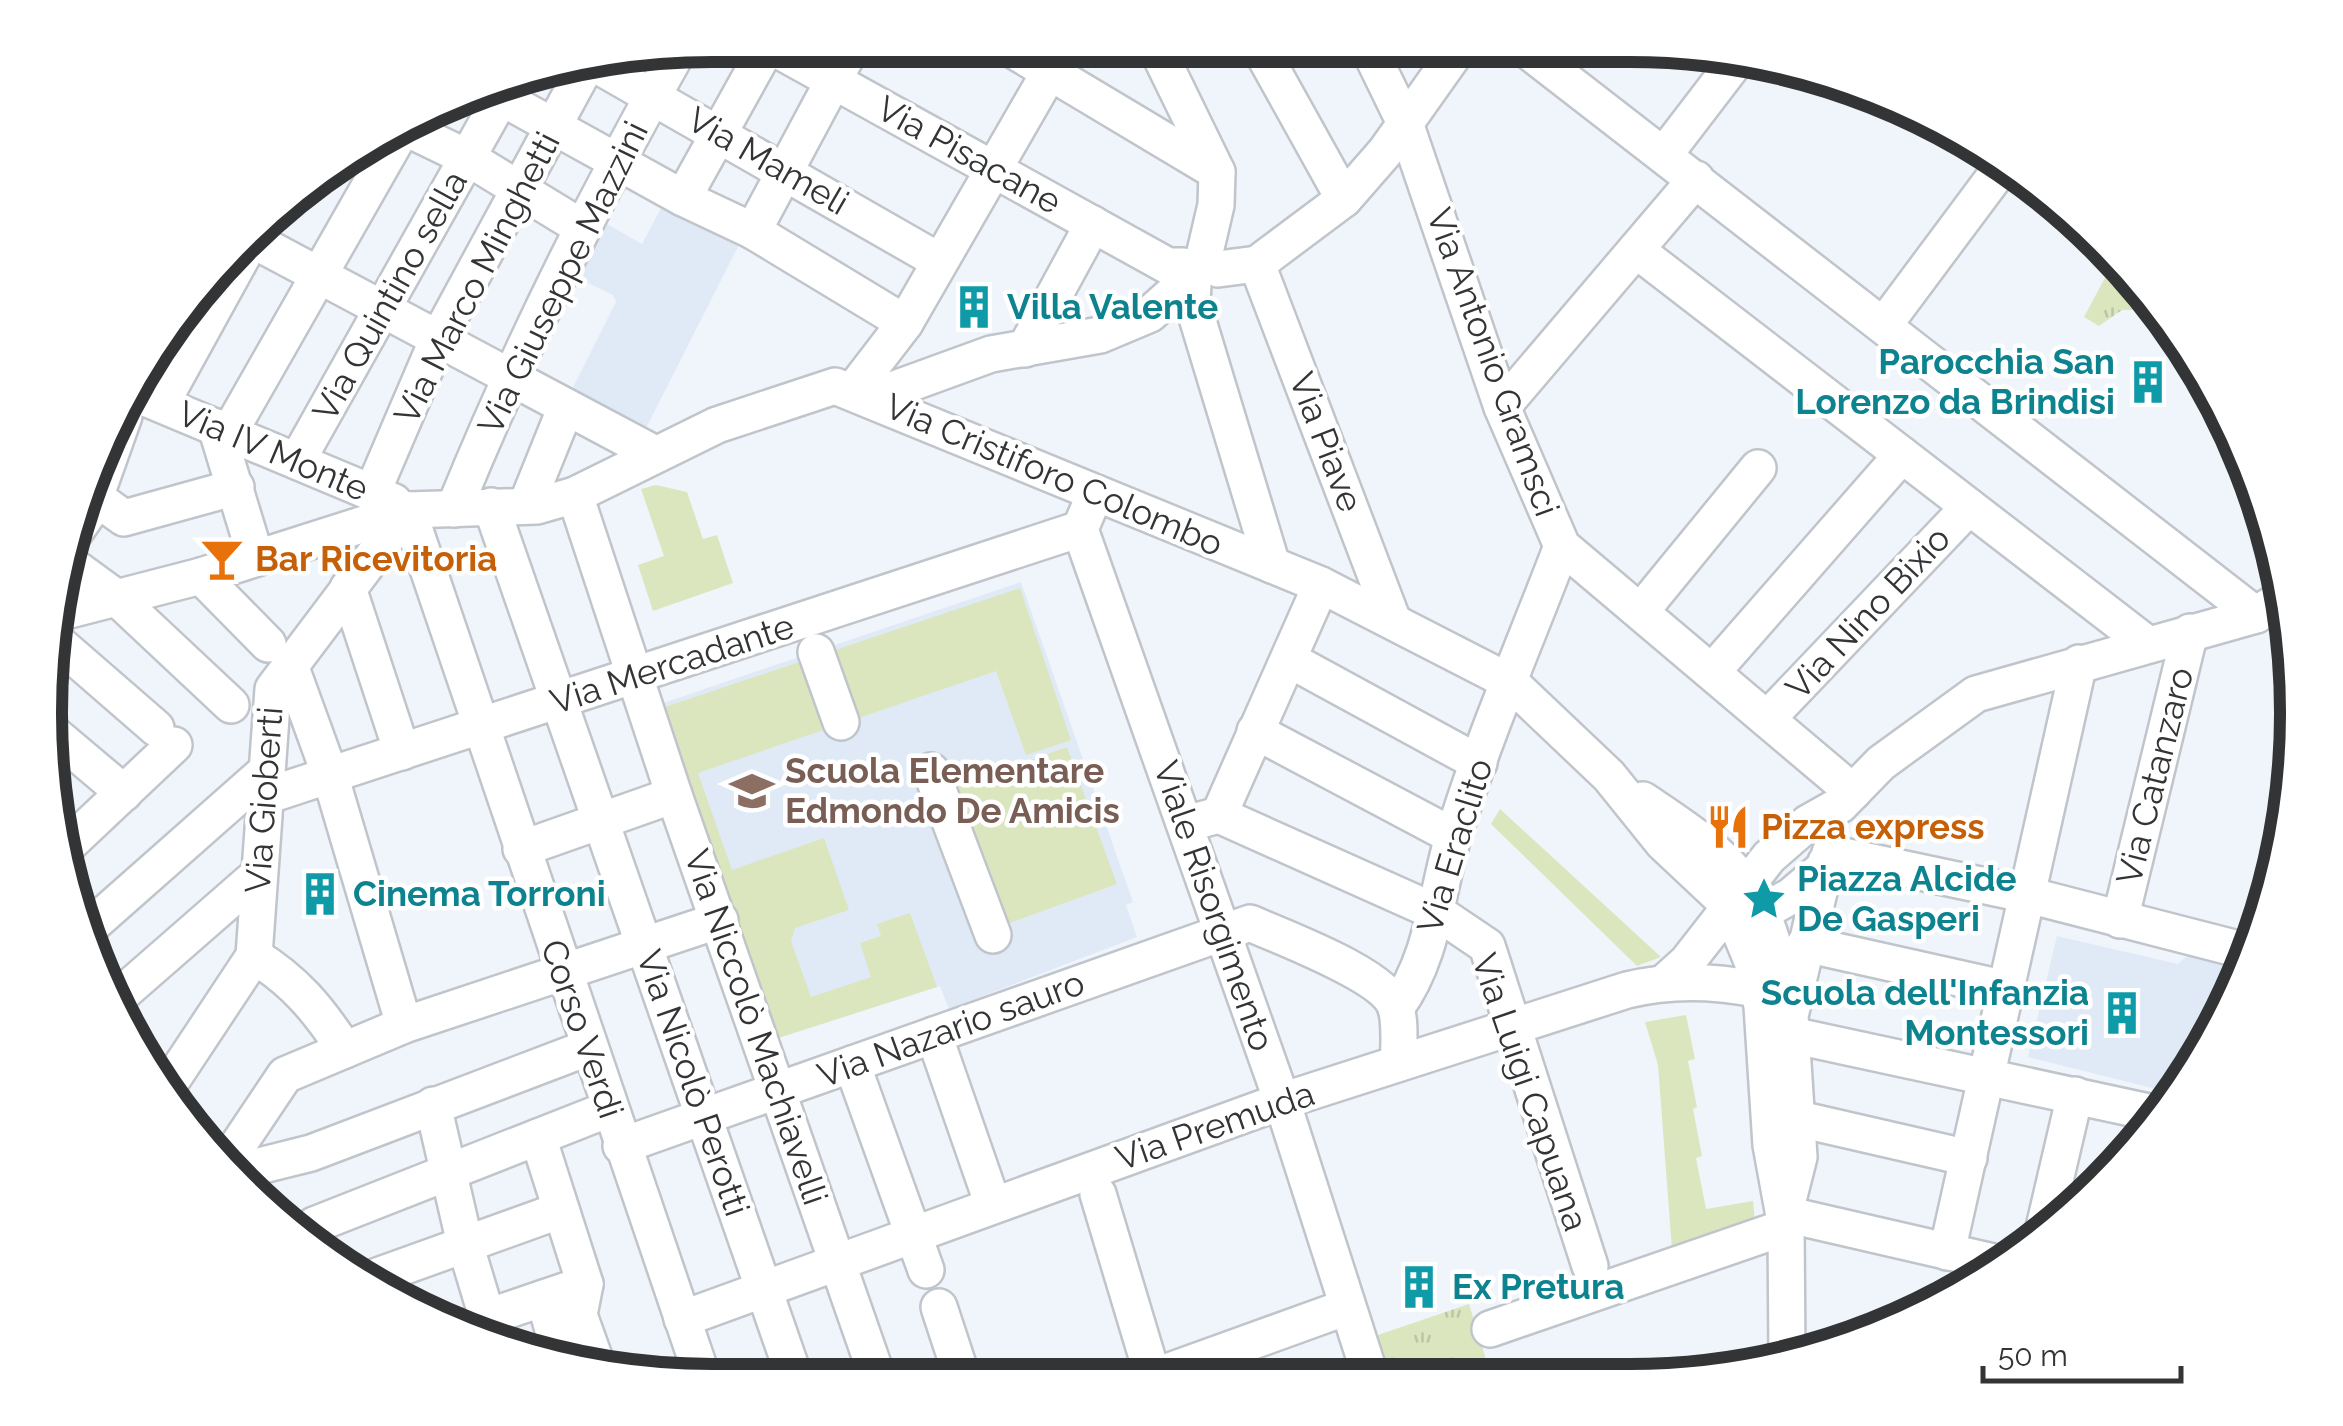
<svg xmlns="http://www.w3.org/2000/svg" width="2343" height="1426" font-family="Raleway,sans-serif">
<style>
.built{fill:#e0eaf6}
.grass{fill:url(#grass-tufts)}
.garden{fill:#dbe6be}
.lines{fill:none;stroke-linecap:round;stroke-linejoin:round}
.minor-casing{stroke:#c0c5cb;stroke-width:40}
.minor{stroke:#fff;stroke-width:35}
.labels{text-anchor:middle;stroke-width:9;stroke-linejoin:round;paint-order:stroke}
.street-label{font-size:35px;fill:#323436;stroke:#fff}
.culture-label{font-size:35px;font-weight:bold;fill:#0d838f;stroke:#fff;text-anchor:start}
.food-label{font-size:35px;font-weight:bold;fill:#c56008;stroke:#fff;text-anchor:start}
.education-label{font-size:35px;font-weight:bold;fill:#785e54;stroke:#fff;text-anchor:start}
.rim{fill:none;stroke:#323436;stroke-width:12}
</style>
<defs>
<pattern id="grass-tufts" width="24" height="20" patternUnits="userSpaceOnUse" patternTransform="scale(2.5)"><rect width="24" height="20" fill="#dbe6be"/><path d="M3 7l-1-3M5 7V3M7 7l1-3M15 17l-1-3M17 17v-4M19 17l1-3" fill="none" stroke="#bcc6a4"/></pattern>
</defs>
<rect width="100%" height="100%" fill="#f0f5fb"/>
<!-- built -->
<g class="built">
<path d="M667,197L741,241L642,436L568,397L616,302L613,295L571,275L600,220L642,244Z"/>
<path d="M1021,582L1133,902L1126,905L1137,937L949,1009L940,986L772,1040L660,704Z"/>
<path d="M2057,936L2178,964L2190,953L2245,967L2229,1008L2176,1094L2028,1057Z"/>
</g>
<!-- grass -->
<g class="grass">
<path d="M2116,257L2159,310H2122L2099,326L2084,317Z"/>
<path d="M1469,1304L1492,1379L1385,1378L1372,1337Z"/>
</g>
<!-- garden -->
<g class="garden">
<path d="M656,485L687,492L703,539L717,535L733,583L653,611L638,565L664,556L641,489Z"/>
<path d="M1020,588L1071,740L1026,755L996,671L698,773L732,870L824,838L849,910L795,928L791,941L811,997L871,977L860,943L881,936L877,924L910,913L937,987L772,1040L665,707Z"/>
<path d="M2296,734L2285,827L2264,846Z"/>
<path d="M1067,747L1117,884L996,928L946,791Z"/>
<path d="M1500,809L1661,957L1637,966L1491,824Z"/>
<path d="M1686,1015L1695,1059L1688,1061L1697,1107L1693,1109L1702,1156L1696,1158L1706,1209L1753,1201L1755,1224L1672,1250L1658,1065L1645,1022Z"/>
</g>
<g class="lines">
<!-- minor casing -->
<g class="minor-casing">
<g id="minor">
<path d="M769,45L1168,266H1183"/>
<path d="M1008,47L1217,172"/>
<path d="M1156,47L1217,172L1216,205L1205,252"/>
<path d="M1260,48L1344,199"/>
<path d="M1369,49L1405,123L1502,407L1562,546L1853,792"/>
<path d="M1527,50L2256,615"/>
<path d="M595,64L939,261"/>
<path d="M484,88L683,198L753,231L905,323"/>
<path d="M408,129L468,158L581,227"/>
<path d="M1664,155L1739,57"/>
<path d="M683,198L768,45"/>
<path d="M753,231L852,46"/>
<path d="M251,239L655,454"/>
<path d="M1636,250L2146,643"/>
<path d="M1257,264L1393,621"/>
<path d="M1218,269L1257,264L1344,199L1385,152L1458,49"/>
<path d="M1193,285L1192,301L1272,565"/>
<path d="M1884,325L2004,164"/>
<path d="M1025,349L1093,224"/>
<path d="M852,392L905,323L1064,47"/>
<path d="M136,394L394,502"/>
<path d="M870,398L991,354L1100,335L1150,314L1187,281"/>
<path d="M161,404L253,237"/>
<path d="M1502,407L1696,179"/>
<path d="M216,427L256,558"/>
<path d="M229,433L400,133"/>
<path d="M297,461L512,78"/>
<path d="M85,490L124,518L236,487"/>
<path d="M372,493L438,339L586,66"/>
<path d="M1095,494L1080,529L1282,1101L1371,1378"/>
<path d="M575,495L674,795L877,1376"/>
<path d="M491,506L794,1376"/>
<path d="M526,506L566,407"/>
<path d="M454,509C519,350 594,199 678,51"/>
<path d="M408,510L702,1376"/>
<path d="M75,532L91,509L124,416"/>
<path d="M70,564L118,599L231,705"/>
<path d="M201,576L268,644"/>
<path d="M348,588L402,752"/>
<path d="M1641,611L1758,468"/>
<path d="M62,612L201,576L408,510L537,506L575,495L717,425L835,386L1321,585L1510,682L1609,776L1663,843L1729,905L1759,914L1791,896L1825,867"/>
<path d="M57,642L156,728"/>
<path d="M816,652L841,722"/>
<path d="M1290,660L1479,763"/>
<path d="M290,665L330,775L404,1025"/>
<path d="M1712,672L1902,455"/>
<path d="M1767,719L1969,507"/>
<path d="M48,729L124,793"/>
<path d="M1255,731L1453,836"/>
<path d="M931,771L993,935"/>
<path d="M263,797L1080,529"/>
<path d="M1643,800C1677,823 1720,850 1745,884C1769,915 1778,964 1788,1001"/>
<path d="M1219,815L1321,585"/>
<path d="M1185,824L1219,815L1438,913L1487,946L1590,1266"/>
<path d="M67,846L174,745"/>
<path d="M521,849L674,795"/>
<path d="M1830,853L2028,895L2242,950"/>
<path d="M1729,905L1752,961L1762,1006L1771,1145L1786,1227L1787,1357"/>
<path d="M2120,920L2190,632"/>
<path d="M83,933L264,773"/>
<path d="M1805,944L2007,989"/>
<path d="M254,956C295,981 318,1009 345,1050"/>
<path d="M1666,981L1687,962L1769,857L1808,823L1840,805L1881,763L1976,694L2256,615L2285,596"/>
<path d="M116,999L258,875"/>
<path d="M1396,1008C1434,957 1436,892 1454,834C1484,736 1526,641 1562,546"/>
<path d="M1768,1030L2163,1115"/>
<path d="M934,1035L993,1205"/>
<path d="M852,1064L926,1270"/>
<path d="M164,1092L254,956L273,689L408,510"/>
<path d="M433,1105L465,1244L494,1340"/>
<path d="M1799,1119L1969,1158"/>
<path d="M538,1137L585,1284L579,1315L598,1368"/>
<path d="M621,1146L1250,923C1283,938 1386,975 1396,1008C1401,1024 1398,1046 1399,1063"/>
<path d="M228,1160L285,1075L404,1025L720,920"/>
<path d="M239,1171L311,1153L587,1048"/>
<path d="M1098,1194L1153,1377"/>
<path d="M1786,1208L1799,1157L1790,1016L1826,862"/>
<path d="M1785,1214L2002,1264"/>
<path d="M2042,1236L2075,1095"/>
<path d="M314,1247V1225L609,1109"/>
<path d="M1947,1252L2079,663"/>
<path d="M369,1279L561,1210"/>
<path d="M544,1298L561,1358"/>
<path d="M939,1307L962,1377"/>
<path d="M488,1317L585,1284"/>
<path d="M682,1319L1282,1101L1627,990C1681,977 1732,982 1786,996"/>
<path d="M1490,1329L1786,1227"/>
<path d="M1153,1377L1347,1307"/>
</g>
</g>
<!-- minor -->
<use href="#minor" class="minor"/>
</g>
<!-- icons -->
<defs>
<g id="building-bare" transform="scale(3.45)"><path d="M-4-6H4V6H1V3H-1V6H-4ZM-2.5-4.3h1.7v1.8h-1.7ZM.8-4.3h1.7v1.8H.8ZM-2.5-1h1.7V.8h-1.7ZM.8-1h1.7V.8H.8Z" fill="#0f9aa8" stroke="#fff" stroke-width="2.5" paint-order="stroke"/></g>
<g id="bar-bare" transform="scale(3.45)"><path d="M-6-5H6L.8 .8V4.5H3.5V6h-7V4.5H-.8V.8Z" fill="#e8710a" stroke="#fff" stroke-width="2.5" paint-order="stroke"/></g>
<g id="school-bare" transform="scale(3.45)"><path d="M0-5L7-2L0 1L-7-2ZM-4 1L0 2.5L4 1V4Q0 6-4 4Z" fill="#8d6e63" stroke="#fff" stroke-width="2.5" paint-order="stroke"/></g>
<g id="restaurant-bare" transform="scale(3.45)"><path d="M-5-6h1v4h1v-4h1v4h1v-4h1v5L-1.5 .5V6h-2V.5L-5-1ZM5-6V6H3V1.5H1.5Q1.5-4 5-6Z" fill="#e8710a" stroke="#fff" stroke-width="2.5" paint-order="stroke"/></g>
<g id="sight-bare" transform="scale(3.45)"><path d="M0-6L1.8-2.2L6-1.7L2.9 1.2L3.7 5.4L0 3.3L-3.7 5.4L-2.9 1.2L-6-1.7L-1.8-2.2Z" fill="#0f9aa8" stroke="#fff" stroke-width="2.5" paint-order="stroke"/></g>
</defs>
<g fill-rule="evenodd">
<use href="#building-bare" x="974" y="307"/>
<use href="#building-bare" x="2148" y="382"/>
<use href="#bar-bare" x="222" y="559"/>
<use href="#school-bare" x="752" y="791"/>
<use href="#restaurant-bare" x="1728" y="827"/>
<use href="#building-bare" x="320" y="894"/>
<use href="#sight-bare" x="1764" y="899"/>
<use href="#building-bare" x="2122" y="1013"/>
<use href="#building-bare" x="1419" y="1287"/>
</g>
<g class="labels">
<!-- street labels -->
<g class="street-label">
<text transform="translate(969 155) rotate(29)" y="12">Via Pisacane</text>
<text transform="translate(768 161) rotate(30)" y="12">Via Mameli</text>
<text transform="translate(477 278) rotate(-63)" y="12">Via Marco Minghetti</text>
<text transform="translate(563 278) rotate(-64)" y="12">Via Giuseppe Mazzini</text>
<text transform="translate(390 296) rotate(-61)" y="12">Via Quintino sella</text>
<text transform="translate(1493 362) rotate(70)" y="12">Via Antonio Gramsci</text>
<text transform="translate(1326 442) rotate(69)" y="12">Via Piave</text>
<text transform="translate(273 451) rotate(23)" y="12">Via IV Monte</text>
<text transform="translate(1054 475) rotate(23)" y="12">Via Cristiforo Colombo</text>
<text transform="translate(1868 613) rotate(-47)" y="12">Via Nino Bixio</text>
<text transform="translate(672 664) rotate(-18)" y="12">Via Mercadante</text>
<text transform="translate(2155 776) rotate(-76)" y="12">Via Catanzaro</text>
<text transform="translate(264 800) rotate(-86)" y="12">Via Gioberti</text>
<text transform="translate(1455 846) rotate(-73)" y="12">Via Eraclito</text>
<text transform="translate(1214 906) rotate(71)" y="12">Viale Risorgimento</text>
<text transform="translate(756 1027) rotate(71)" y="12">Via Niccolò Machiavelli</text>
<text transform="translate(582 1029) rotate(71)" y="12">Corso Verdi</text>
<text transform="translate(951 1029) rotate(-20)" y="12">Via Nazario sauro</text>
<text transform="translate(693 1083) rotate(71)" y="12">Via Nicolò Perotti</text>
<text transform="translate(1530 1092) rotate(71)" y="12">Via Luigi Capuana</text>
<text transform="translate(1215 1126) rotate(-19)" y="12">Via Premuda</text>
</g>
<!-- culture labels -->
<g class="culture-label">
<text x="1007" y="319">Villa Valente</text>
<text x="2115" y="374" text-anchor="end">Parocchia San<tspan x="2115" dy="40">Lorenzo da Brindisi</tspan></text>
<text x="1797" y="891">Piazza Alcide<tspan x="1797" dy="40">De Gasperi</tspan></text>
<text x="353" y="906">Cinema Torroni</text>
<text x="2089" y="1005" text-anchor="end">Scuola dell'Infanzia<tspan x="2089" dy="40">Montessori</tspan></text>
<text x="1452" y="1299">Ex Pretura</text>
</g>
<!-- food labels -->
<g class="food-label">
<text x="255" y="571">Bar Ricevitoria</text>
<text x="1761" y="839">Pizza express</text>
</g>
<!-- education labels -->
<g class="education-label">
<text x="785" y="783">Scuola Elementare<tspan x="785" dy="40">Edmondo De Amicis</tspan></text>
</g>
</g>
<!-- crop -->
<path d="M0 0H2343V1426H0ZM712 62H1630A650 650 0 0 1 2280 712V714A650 650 0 0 1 1630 1364H712A650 650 0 0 1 62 714V712A650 650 0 0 1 712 62Z" fill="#fff" fill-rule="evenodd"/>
<path class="rim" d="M712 62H1630A650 650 0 0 1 2280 712V714A650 650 0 0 1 1630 1364H712A650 650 0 0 1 62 714V712A650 650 0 0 1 712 62Z"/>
<!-- scale -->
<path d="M1983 1366v15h198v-15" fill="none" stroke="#323436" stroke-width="5"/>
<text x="1998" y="1366" font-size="30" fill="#323436" stroke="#ffffff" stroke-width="8" paint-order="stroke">50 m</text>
</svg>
